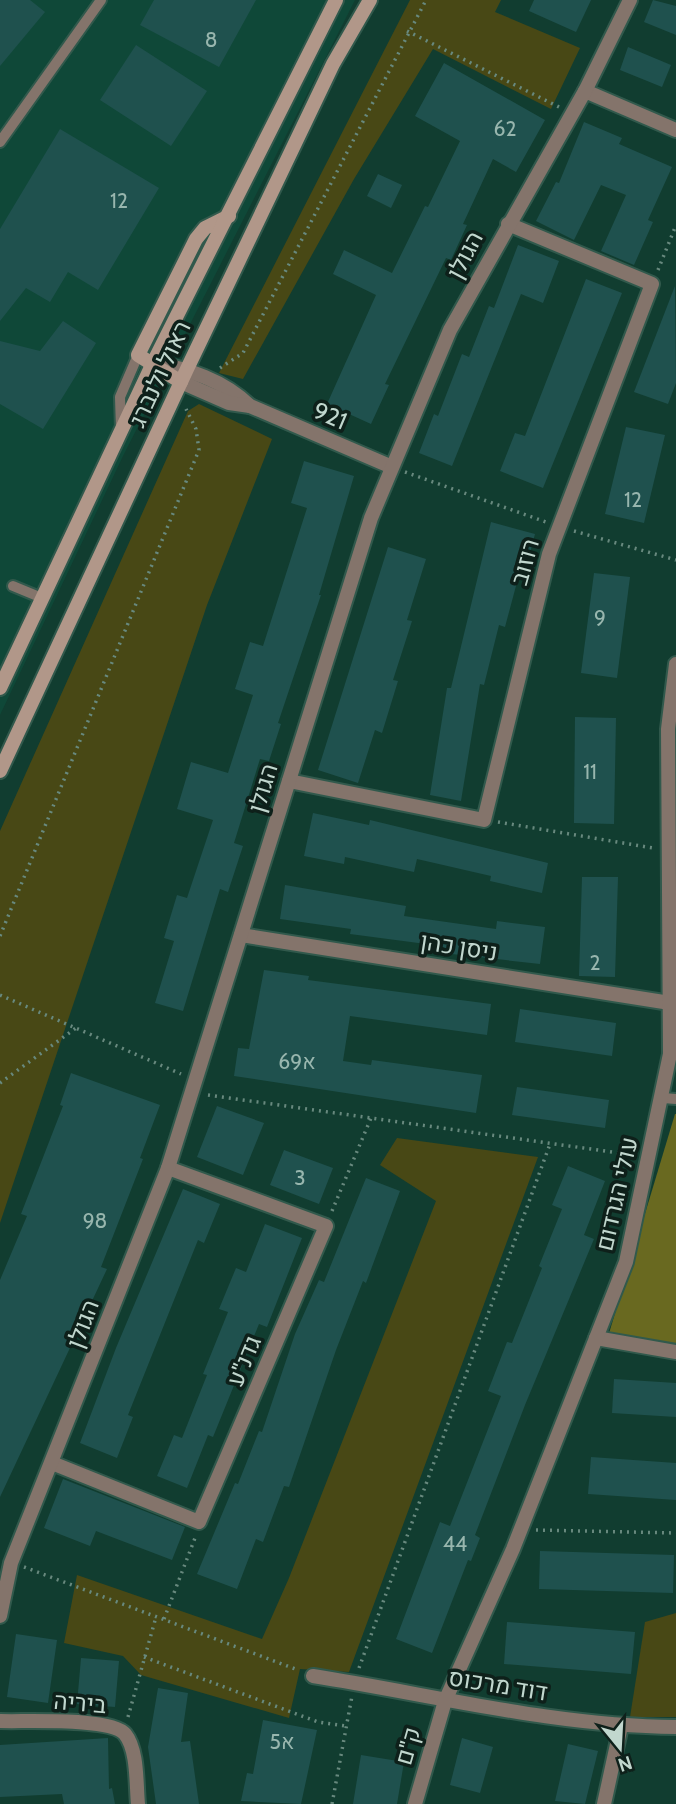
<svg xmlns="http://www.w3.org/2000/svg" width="676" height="1804" font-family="Cabin,Heebo,sans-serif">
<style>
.built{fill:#0f4838}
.green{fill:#484815}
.forest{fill:#696920}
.building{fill:#1f514e}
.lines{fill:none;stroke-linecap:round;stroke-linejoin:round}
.lane-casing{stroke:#31594c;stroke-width:14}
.street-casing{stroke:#31594c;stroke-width:18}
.secondary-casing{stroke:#31594c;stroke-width:18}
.path{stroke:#68897e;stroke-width:3.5;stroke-dasharray:2 5;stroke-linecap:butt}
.lane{stroke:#84746b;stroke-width:10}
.street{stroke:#84746b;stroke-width:14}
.secondary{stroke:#b19789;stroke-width:14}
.labels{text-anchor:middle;stroke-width:7;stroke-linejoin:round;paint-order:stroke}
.number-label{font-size:21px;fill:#98b6ae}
.street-label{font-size:24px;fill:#c1d7ce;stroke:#0e201a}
</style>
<rect width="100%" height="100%" fill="#113d30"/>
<!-- built -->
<path class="built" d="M0,0H355L123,456L0,715Z"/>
<!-- green -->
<g class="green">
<path d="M410,0H501L495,12L580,48L551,109L433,49L354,179L243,379L219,373Z"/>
<path d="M199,404L272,439L207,605L0,1223V831L188,411Z"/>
<path d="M397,1138L538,1157L349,1672L300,1669L289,1718L141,1675L123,1656L64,1643L77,1575L262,1639L289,1578L436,1201L380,1165Z"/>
<path d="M676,1613V1717H630L645,1622Z"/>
</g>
<!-- forest -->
<path class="forest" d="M675,1114H676V1352L607,1340Z"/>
<!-- building -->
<g class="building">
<path d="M0,0H30L45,12L0,66Z"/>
<path d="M154,0H256L219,67L140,25Z"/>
<path d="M534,0H591L576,32L529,11Z"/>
<path d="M653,0L676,6V35L644,22Z"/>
<path d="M136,45L207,91L171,146L100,100Z"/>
<path d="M628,47L671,65L662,87L620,70Z"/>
<path d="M444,63L545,120L516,172L493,159L463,224L467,225L451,260L446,258L385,384L389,385L371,424L327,404L376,295L333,274L344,250L392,273L425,206L428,207L460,141L415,116Z"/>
<path d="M584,122L622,138L619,144L672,167L648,220L653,222L634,265L601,251L626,195L601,185L574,240L536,221L556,182L559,183Z"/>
<path d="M60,129L159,188L98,290L68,272L50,302L26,288L0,321V229Z"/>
<path d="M378,174L402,185L391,208L367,196Z"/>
<path d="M518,245L559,261L543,303L521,294L452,466L419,453L434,414L438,416L462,354L469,357L489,306L494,308Z"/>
<path d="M586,279L622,293L543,488L500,471L515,433L525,436Z"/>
<path d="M675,286L676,383L668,404L634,392Z"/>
<path d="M63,321L96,343L43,429L0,404V341L40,351Z"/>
<path d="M626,427L665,435L644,523L605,514Z"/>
<path d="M304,461L354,476L319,595H321L278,723L281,724L269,761L260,759L234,843L243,846L228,892L220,889L183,1011L155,1003L174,941L164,938L177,895L187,898L213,820L177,809L191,762L228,773L253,695L235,689L250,642L263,646L307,508L291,503Z"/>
<path d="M491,522L535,534L525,572L520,571L505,627L499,625L484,685L480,684L461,801L430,795L447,688H451Z"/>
<path d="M388,547L426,559L407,620L412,621L393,680L398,681L382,733L375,730L358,783L318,770Z"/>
<path d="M594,573L630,577L617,678L581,673Z"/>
<path d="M575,717L616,718L614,824L574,823Z"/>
<path d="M313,813L369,825L370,820L548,863L542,893L490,881L491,876L417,859L414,872L345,857L344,864L304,856Z"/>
<path d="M582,877H618L615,977L579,976Z"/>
<path d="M285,885L406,906L404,916L496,929L497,921L545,927L540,964L425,951L426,944L350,934L351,929L280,919Z"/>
<path d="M264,970L309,976L308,980L491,1004L487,1035L350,1016L343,1061L371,1065L372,1060L482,1075L476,1113L234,1076L238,1048L249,1049Z"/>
<path d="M520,1009L616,1023L612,1056L515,1042Z"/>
<path d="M71,1073L160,1105L140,1158L143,1159L101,1267L107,1269L0,1497V1280L27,1216L21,1214L63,1106L60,1105Z"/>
<path d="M517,1087L609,1100L605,1128L512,1115Z"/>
<path d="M217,1106L264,1123L243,1175L197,1157Z"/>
<path d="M284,1150L333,1168L319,1204L270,1185Z"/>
<path d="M568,1166L605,1181L584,1235L594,1239L525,1405L475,1535L480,1538L471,1561L468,1560L432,1653L396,1639L440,1522L450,1526L501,1396L488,1391L507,1342L512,1343L542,1268L539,1266L562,1209L552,1205Z"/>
<path d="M366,1178L400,1191L366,1283L363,1281L336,1350L289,1487L284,1486L263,1542L256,1539L237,1589L197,1574L235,1483L238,1484L259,1431L262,1432L295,1334L319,1280L324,1282Z"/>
<path d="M183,1189L220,1204L204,1243L198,1240L128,1415L133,1417L117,1458L80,1443L116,1348Z"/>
<path d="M265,1224L302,1238L267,1327L259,1324L213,1437L208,1435L187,1488L157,1476L174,1435L182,1438L207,1375L203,1374L228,1312L219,1309L236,1268L246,1272Z"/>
<path d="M614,1379L676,1383V1417L612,1413Z"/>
<path d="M591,1457L676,1463V1500L588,1494Z"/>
<path d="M63,1479L185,1527L172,1560L96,1531L90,1546L44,1528Z"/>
<path d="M540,1551L674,1555L673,1593L539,1589Z"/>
<path d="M507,1622L635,1632L631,1674L504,1664Z"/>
<path d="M16,1634L57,1640L48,1703L7,1697Z"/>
<path d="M81,1658L119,1661L115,1707L77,1704Z"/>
<path d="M158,1688L188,1693L181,1742L190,1741L199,1804H156L148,1747Z"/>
<path d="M263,1720L317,1730L301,1804L241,1801L247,1773L253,1774Z"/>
<path d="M108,1738L109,1789L112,1788L115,1804H64L62,1794L0,1797V1745Z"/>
<path d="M462,1738L493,1747L480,1793L450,1785Z"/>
<path d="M568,1744L598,1751L585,1804L555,1801Z"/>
<path d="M361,1755L404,1762L397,1804H353Z"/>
</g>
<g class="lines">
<!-- lane casing -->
<g class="lane-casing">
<g id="lane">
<path d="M0,142L101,0"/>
<path d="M121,429L120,397L138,355"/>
<path d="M13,586L42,598"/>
<path d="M663,1098L676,1099"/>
</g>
</g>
<!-- street casing -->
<g class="street-casing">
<g id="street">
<path d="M585,91L676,130"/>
<path d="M153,363C189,369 223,380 250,406"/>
<path d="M181,382L229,403L250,406L392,467"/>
<path d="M289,781L484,820L549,554L652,284L508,224"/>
<path d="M241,935L670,1003"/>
<path d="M596,1338L676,1352"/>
<path d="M52,1463L199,1522L326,1226L168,1168"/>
<path d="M0,1616L11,1563L168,1168L371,518L450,330L585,91L630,0"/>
<path d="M313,1676C434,1695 554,1726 676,1727"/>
<path d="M0,1721C24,1722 111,1717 125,1734C138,1750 136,1784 138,1804"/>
<path d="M415,1804L445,1701L513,1549L626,1262L670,1054L668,729L676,664"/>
<path d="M604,1804L621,1726"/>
</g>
</g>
<!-- secondary casing -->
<g class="secondary-casing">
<g id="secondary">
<path d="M181,382L138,355L196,239L205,228L229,216"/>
<path d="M0,688L153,363L336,0"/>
<path d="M0,771L187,369L333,64L370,0"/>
</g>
</g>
<!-- path -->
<g class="path">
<path d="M407,31L559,107"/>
<path d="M658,270L676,225"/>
<path d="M220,368L243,353L426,0"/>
<path d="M405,472L546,522"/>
<path d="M574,531L676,560"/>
<path d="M498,822L653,848"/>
<path d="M0,936L199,450L196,429L186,409"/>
<path d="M0,995L181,1074"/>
<path d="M0,1083L76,1028"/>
<path d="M208,1095L633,1155"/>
<path d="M332,1211L371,1118"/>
<path d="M536,1530L676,1533"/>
<path d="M24,1567L298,1670"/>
<path d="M164,1619L195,1538"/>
<path d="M144,1657L318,1722L346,1726"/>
<path d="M359,1668L550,1144"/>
<path d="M128,1717L156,1617"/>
<path d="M332,1804L352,1696"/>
</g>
<!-- lane -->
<use href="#lane" class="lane"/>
<!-- street -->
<use href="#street" class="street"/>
<!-- secondary -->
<use href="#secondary" class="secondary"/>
</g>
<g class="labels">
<!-- number labels -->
<g class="number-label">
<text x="211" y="47">8</text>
<text x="505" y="136">62</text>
<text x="119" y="208">12</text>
<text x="633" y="507">12</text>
<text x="600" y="625">9</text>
<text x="590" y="779">11</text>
<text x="595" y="970">2</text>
<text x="297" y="1069">69א</text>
<text x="300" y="1185">3</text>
<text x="95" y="1228">98</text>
<text x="455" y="1551">44</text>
<text x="282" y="1749">5א</text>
</g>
<!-- street labels -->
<g class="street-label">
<text transform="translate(465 255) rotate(-62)" y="8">הגולן</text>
<text transform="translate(160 374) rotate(-65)" y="8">ראול ולנברג</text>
<text transform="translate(330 416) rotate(23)" y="8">921</text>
<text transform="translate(525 562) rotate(-74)" y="8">רוזוב</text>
<text transform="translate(263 788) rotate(-73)" y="8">הגולן</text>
<text transform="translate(459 947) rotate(9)" y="8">ניסן כהן</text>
<text transform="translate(617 1194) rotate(-77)" y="8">עולי הגרדום</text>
<text transform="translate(83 1324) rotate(-69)" y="8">הגולן</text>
<text transform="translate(244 1361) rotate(-67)" y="8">גדנ"ע</text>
<text transform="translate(498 1685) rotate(9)" y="8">דוד מרכוס</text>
<text transform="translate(80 1703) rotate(5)" y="8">ביריה</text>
<text transform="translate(408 1746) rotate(-74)" y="8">ק"ם</text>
</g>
</g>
<!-- north arrow -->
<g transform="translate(620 1748) rotate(162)" stroke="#0e201a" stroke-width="5" paint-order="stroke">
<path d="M0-5L12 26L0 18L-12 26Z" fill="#c1d7ce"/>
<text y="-10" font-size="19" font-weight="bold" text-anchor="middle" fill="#c1d7ce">N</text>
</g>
</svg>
